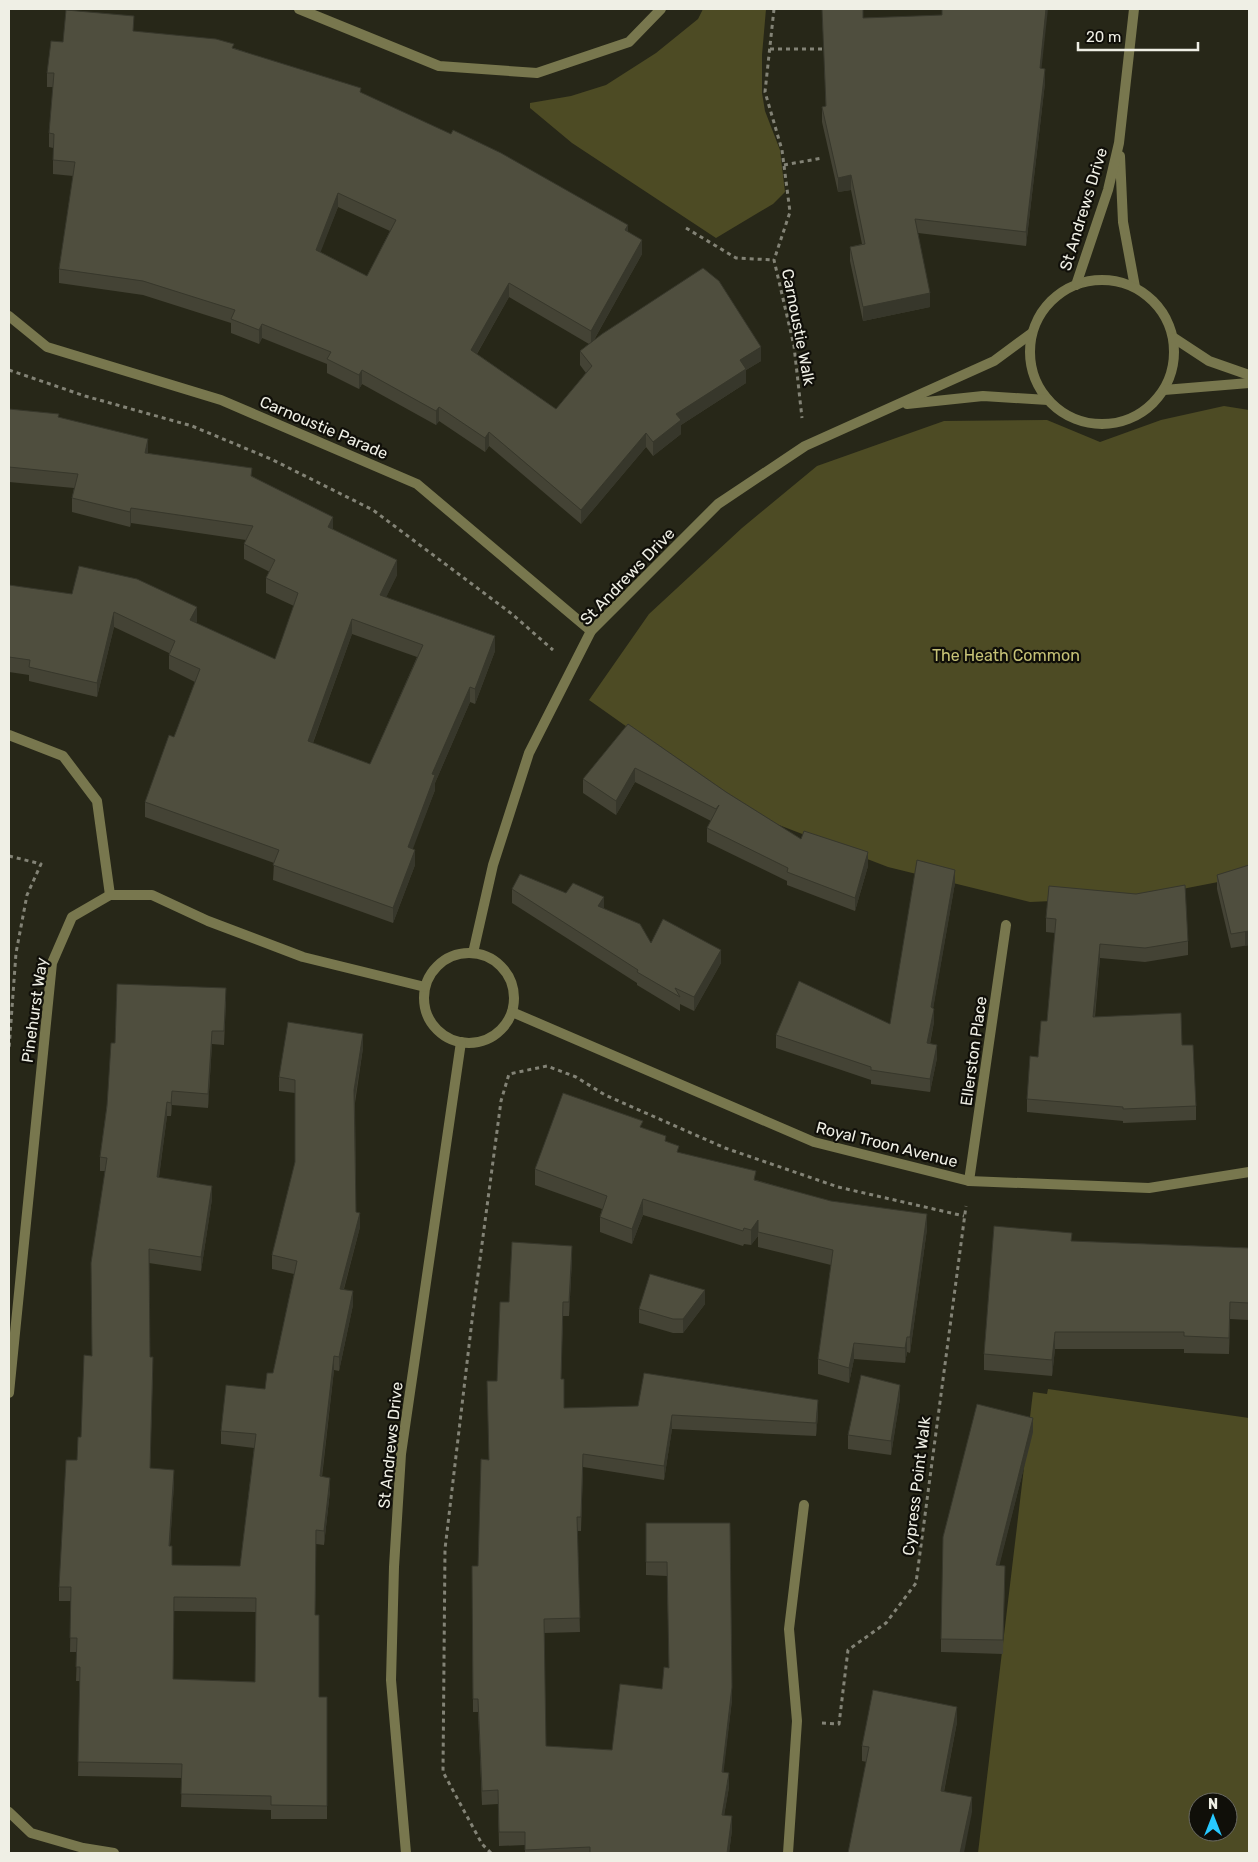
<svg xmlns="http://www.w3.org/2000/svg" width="1258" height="1862" font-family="Rubik,sans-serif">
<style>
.green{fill:#4d4b24;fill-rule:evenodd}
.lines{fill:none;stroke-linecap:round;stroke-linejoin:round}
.path{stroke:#838376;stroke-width:3;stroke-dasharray:4 4;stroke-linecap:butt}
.service{stroke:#78774e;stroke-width:10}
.minor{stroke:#78774e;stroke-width:10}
.wall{fill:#444335;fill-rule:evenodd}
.shaded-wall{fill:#37372b}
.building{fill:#4f4e3e;stroke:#37372b;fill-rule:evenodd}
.labels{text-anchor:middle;stroke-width:4.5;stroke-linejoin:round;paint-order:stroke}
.street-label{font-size:16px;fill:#efefe5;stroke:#100f09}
.park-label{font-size:16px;fill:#c6c276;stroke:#100f09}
</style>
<rect width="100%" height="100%" fill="#272718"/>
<!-- green -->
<g class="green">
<path d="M703,9H766L762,55V93L765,111L780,150L785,192L773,204L716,238L572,143L530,108V103L571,96L606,85L656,53L698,19Z"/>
<path d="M1224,406L1249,410V876L1141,897L1030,902L888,867L750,814L589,700L649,614L742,528L817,466L944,421L1047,420L1100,442L1161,420Z"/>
<path d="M1048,1389L1249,1418V1853H978L1033,1392L1047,1394ZM1198,1802H1228V1832H1198Z"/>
</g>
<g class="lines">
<!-- path -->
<g class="path">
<path d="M774,9L765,92L782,150L790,212L774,260L794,346L802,418"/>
<path d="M770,49H824"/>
<path d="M784,165L822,158"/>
<path d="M686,228L736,258L774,260"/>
<path d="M9,370L85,396L192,426L271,459L373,510L512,614L553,650"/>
<path d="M9,856L41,864L27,895L16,953L9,1049"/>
<path d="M822,1723L839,1724L848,1650L886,1623L916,1583L966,1206"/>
<path d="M491,1853L482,1844L443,1772L445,1549L473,1312L501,1101L509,1074L547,1066L576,1077L605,1095L725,1148L838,1187L964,1216"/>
</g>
<!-- service -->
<path class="service" d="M969,1181L1006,925"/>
<!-- minor -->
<g class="minor">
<path d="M299,9L439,66L537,73L629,42L661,9"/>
<path d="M1120,156L1123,222L1135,287"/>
<circle cx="1102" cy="352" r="72"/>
<path d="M1076,285L1108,190L1119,143L1134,9"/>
<path d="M9,316L47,347L221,400L417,484L591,631"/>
<path d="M1174,338L1209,361L1249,375"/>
<path d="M1164,390L1249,383"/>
<path d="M907,404L983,396L1048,400"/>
<path d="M9,735L63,756L97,801L110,895"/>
<path d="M473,953L493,865L529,753L591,631L718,504L805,446L994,361L1032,333"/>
<circle cx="469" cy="998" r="45"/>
<path d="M512,1012L814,1142L969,1181L1149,1188L1249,1172"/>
<path d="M9,1393L52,963L72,917L110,895H152L208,921L303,957L425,987"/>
<path d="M9,1812L31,1833L83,1848L114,1853"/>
<path d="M406,1853L391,1680L394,1567L401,1454L461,1042"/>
<path d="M788,1853L797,1721L789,1629L804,1505"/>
</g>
</g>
<!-- wall -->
<g class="wall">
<path d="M822,9H863V18L1041,68L1045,83L1026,246L918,233L930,307L863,321L850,261V247L862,244L851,190L838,192L822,122V107H826Z"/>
<path d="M134,31L234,48L361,93L628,232L642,254L594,340L761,361L746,370V383L681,425V434L653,456L646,447L581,524L489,446L485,452L439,421L436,425L362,384L359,389L327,373V364L262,338L259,344L231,333V323L143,295L59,283V269L73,176L53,174V148L49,147V133L53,87H47V73L63,42ZM338,207L390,231L367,276L320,252ZM509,297L589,344L580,351V365L586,373L556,409L477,354Z"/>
<path d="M9,409L59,417L148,453L252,476L333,529L397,575L386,597L495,651L475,704L470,702L435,783V790L412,849L415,865L393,923L273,880L274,863L145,817V802L174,737L195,682L169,669V653L114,627L97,697L29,681V675L9,672V585L197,621L196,623L275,659L294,606L266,593V578L270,572L244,559V544L246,540L131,523L130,527L72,512V498L74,488L9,482ZM352,634L417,657L370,764L313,743Z"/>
<path d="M628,724L726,792L801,839L868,866L855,911L787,885V881L707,842V828L711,821L635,782L616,815L583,793V779Z"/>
<path d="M1249,865V945L1231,948L1217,889V875Z"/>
<path d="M955,883L933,1008L934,1022L930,1044L937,1058L930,1092L871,1084V1080L776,1048V1035L890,1024Z"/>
<path d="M1049,886L1188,941V955L1145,962L1100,958L1095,1017L1182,1045L1196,1106V1120L1123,1123V1121L1027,1112V1099L1047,1021L1055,933L1046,932V918Z"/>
<path d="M512,889L604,909L651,943L721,963L694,1011L680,1004V1011L637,985V983L512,903Z"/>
<path d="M226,1001L224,1045L212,1044L208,1108L172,1105L171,1116H167L159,1177L212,1199L201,1271L149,1263L150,1357L153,1371L150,1468L174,1483L170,1546L172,1565L240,1566L254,1448L221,1444V1431L265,1389L273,1373L294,1274L272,1269V1255L295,1162V1093L279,1091V1077L363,1048L355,1103L356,1212L360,1227L344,1289L353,1305L339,1371L334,1370L322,1477L330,1491L324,1545L316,1544L315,1615L319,1697H327V1819H271V1810L181,1807L182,1778L78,1776L80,1681H76L77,1652H70L71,1601H59V1587L77,1460L81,1437L92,1356L105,1171H100V1157L115,1043ZM174,1611L256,1612L255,1682L173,1679Z"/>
<path d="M643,1128L666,1142L679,1153L756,1180L927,1229L910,1353L907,1352L905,1363L854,1359L849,1383L818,1374V1359L831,1265L758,1247V1236L751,1245L744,1244L743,1246L643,1215L632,1244L600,1232V1217L602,1209L535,1185V1169Z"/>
<path d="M1072,1241L1249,1248V1320L1230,1319L1229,1354L1184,1353V1349H1055L1052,1376L984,1370V1354Z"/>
<path d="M572,1259L569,1316H563L561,1379L564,1408L818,1414L816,1436L672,1429L664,1480L583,1467L581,1531H577L580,1632L544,1633L546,1746L612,1750L662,1689L669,1668L667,1576L646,1575V1562L730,1523L732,1700L723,1772L729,1787L724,1815L732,1830L729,1853H525V1845L499,1846L498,1804L482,1805L478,1712H473L472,1566H478L489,1460L497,1381L509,1302Z"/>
<path d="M705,1304L683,1333H673L639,1323V1309Z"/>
<path d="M900,1398L891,1455L848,1449V1435Z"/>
<path d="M1033,1432L999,1565L1005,1566L1003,1654L941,1652V1639Z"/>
<path d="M957,1722L944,1792L972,1812L867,1762L862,1761V1746Z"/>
</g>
<!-- shaded-wall -->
<g class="shaded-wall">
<path d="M1046,9H1048L1040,82V68Z"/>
<path d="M1045,69V83L1026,246V232Z"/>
<path d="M851,175V190L838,192V178Z"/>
<path d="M338,193V207L316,264V250Z"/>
<path d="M628,225V239L625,230Z"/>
<path d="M642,240V254L591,345V331Z"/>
<path d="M509,283V297L471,364V350Z"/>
<path d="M930,293V307L863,321V307Z"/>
<path d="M262,324V338L259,344V330Z"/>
<path d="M761,347V361L746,370V383L681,425V434L653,456V442L676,414L740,360Z"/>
<path d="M362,370V384L359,389V375Z"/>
<path d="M439,407V421L436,425V411Z"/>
<path d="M489,432V446L485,452V438Z"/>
<path d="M646,433V447L581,524V510Z"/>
<path d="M148,439V454L145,453Z"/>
<path d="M131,508V523L130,527V512Z"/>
<path d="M333,517V532L328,527Z"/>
<path d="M397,560V575L380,610V595Z"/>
<path d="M197,607V621L190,635V620Z"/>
<path d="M114,612V627L97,697V683Z"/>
<path d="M352,619V634L308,756V741Z"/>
<path d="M495,636V651L475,704V689Z"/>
<path d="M470,687V702L435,783V790L408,862V847L432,774Z"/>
<path d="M635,768V782L616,815V801Z"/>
<path d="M415,850V865L393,923V908Z"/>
<path d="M868,852V866L855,911V898Z"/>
<path d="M955,870V883L931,1021V1007Z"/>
<path d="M604,897V910L598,906Z"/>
<path d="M1249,931V945L1245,946V932Z"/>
<path d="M1100,944V958L1093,1031V1017Z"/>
<path d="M721,950V963L694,1011V997Z"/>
<path d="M934,1009V1022L927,1057V1043Z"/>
<path d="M212,1031V1044L208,1108V1094Z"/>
<path d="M363,1034V1048L354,1103V1090Z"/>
<path d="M937,1045V1058L930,1092V1079Z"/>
<path d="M172,1091V1105L171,1116V1103Z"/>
<path d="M167,1102V1116L157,1191V1177Z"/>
<path d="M212,1186V1199L201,1271V1257Z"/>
<path d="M643,1199V1215L632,1244V1229Z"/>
<path d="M360,1213V1227L340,1302V1289Z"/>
<path d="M927,1214V1229L910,1353V1337Z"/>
<path d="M758,1220V1236L751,1245V1230Z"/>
<path d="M572,1246V1259L569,1316V1302Z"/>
<path d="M705,1290V1304L683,1333V1319Z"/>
<path d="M353,1291V1305L339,1371V1357Z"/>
<path d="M1230,1302V1319L1229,1354V1338Z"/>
<path d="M1055,1332V1349L1052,1376V1360Z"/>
<path d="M907,1337V1352L905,1363V1348Z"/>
<path d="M854,1343V1359L849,1383V1368Z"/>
<path d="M334,1356V1370L320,1490V1476Z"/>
<path d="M900,1385V1398L891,1455V1441Z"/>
<path d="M818,1400V1414L816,1436V1423Z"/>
<path d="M672,1415V1429L664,1480V1466Z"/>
<path d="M1033,1418V1432L996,1579V1565Z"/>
<path d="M174,1470V1483L169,1560V1546Z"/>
<path d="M330,1478V1491L324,1545V1531Z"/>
<path d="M732,1687V1700L722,1786V1772Z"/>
<path d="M957,1707V1722L941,1806V1791Z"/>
<path d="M729,1773V1787L722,1829V1815Z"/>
<path d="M972,1797V1812L964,1853H960Z"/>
<path d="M732,1816V1830L729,1853H727Z"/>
</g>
<!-- building -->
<g class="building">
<path d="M822,9H863V18L942,15V9H1046L1040,68L1045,69L1026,232L915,219L930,293L863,307L850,247L865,244L851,175L838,178L822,107L826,106Z"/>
<path d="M66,10L134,16L133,31L216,39L234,44L232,48L361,88L360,92L451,134L453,130L501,153L628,225L625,230L642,240L591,331L509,283L471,350L556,409L592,366L580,351L602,334L703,268L719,281L761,347L740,360L746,369L676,414L681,420L653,442L646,433L581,510L489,432L485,438L439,407L436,411L362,370L359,375L327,359L331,352L262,324L259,330L231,319L235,310L143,281L59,269L75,162L53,160L54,134L49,133L54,73H47L51,41L63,42ZM338,193L396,220L367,276L316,250Z"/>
<path d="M9,409L59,414L58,417L148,439L145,453L252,468L251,476L333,517L328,527L397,560L380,595L495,636L475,689L470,687L432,774L435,775L408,847L415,850L393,908L273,865L279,850L145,802L169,735L174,737L200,669L169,655L175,641L114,612L97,683L29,667L30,660L9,657V585L72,594L79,566L137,579L197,607L190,620L275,659L298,593L266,578L275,560L244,544L253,526L131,508L130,512L72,498L78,474L9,467ZM352,619L423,645L370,764L308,741Z"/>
<path d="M628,724L726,792L801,839L804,831L868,852L855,898L787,872L788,868L707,828L719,805L716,809L635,768L616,801L583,779Z"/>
<path d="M917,860L955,870L931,1007L934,1009L927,1043L937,1045L930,1079L871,1070V1067L776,1035L799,981L890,1024Z"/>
<path d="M1249,865V931L1231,934L1217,875Z"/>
<path d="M520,874L566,893L573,883L604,897L598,906L640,924L651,943L663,919L721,950L694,997L675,988L680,997L637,972L638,970L512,889Z"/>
<path d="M1185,885L1188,941L1145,948L1100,944L1093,1017L1181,1013L1182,1045H1193L1196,1106L1123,1109V1107L1027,1099L1030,1056L1038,1057L1041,1021H1047L1056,919L1046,918L1049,886L1136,894Z"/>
<path d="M117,984L226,988L224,1031H212L208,1094L172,1091L171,1103L167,1102L157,1177L212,1186L201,1257L149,1249L150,1357H153L150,1468L174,1470L169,1546H172V1565L240,1566L256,1434L221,1431L226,1385L265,1389L267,1373H273L297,1261L272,1255L295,1162V1080L279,1077L288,1022L363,1034L354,1090L356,1212L360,1213L340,1289L353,1291L339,1357L334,1356L320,1476L330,1478L324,1531L316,1530L315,1615H319V1697H327V1806L271,1805V1796L181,1794L182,1764L78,1762L80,1667H76L77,1638H70L71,1587H59L66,1460H77L78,1437H81L84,1355L92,1356L91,1263L107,1158L100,1157L107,1106L111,1043H115ZM174,1597L256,1598L255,1682L173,1679Z"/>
<path d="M563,1093L643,1121L640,1127L666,1136L665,1141L679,1146L677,1152L756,1171L754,1180L831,1201L927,1214L910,1337H907L905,1348L854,1343L849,1368L818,1359L833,1250L758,1232V1220L751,1230L744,1228L743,1231L643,1199L632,1229L600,1217L607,1196L535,1169Z"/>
<path d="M994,1226L1072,1233L1071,1241L1249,1248V1303L1230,1302L1229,1338L1184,1336V1332H1055L1052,1360L984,1354Z"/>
<path d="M512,1242L572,1246L569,1302H563L561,1379H564V1408L638,1406L644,1373L818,1400L816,1423L672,1415L664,1466L583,1454L581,1517H577L580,1618L544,1619L546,1746L612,1750L620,1684L662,1689L664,1667L669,1668L667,1562H646V1523H730L732,1687L722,1772L729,1773L722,1815L732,1816L727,1853H590V1847L525,1850V1832H499L498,1790L482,1791L478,1699H473L472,1566H478L481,1459L489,1460L487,1381H497L500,1302H509Z"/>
<path d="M650,1274L705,1290L683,1319H673L639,1309Z"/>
<path d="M861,1375L900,1385L891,1441L848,1435Z"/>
<path d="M977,1404L1033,1418L996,1565L1005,1566L1003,1640L941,1639L943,1537Z"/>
<path d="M873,1690L957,1707L941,1791L972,1797L960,1853H848L869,1747L862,1746Z"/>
</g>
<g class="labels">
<!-- street labels -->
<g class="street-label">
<text transform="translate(1083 209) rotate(-73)" y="6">St Andrews Drive</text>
<text transform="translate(799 327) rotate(79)" y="6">Carnoustie Walk</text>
<text transform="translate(324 427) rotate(23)" y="6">Carnoustie Parade</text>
<text transform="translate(627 576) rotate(-46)" y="6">St Andrews Drive</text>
<text transform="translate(34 1010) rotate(-82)" y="6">Pinehurst Way</text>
<text transform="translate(973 1051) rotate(-82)" y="6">Ellerston Place</text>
<text transform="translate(887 1144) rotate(14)" y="6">Royal Troon Avenue</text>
<text transform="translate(390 1445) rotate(-84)" y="6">St Andrews Drive</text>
<text transform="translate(916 1486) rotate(-83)" y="6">Cypress Point Walk</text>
</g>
<!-- park labels -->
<g class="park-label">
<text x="1006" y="661">The Heath Common</text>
</g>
</g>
<!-- border -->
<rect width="1258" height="1862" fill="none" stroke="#efefe5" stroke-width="20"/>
<!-- north arrow -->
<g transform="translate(1213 1817)"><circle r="24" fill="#100f09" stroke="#696961"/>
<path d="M0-4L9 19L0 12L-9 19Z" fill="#27c8ff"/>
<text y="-8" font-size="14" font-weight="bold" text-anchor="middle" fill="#efefe5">N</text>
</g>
<!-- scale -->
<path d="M1078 42v8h120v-8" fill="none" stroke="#efefe5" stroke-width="2.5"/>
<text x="1086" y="42" font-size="15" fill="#efefe5" stroke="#100f09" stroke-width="4" paint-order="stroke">20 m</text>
</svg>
